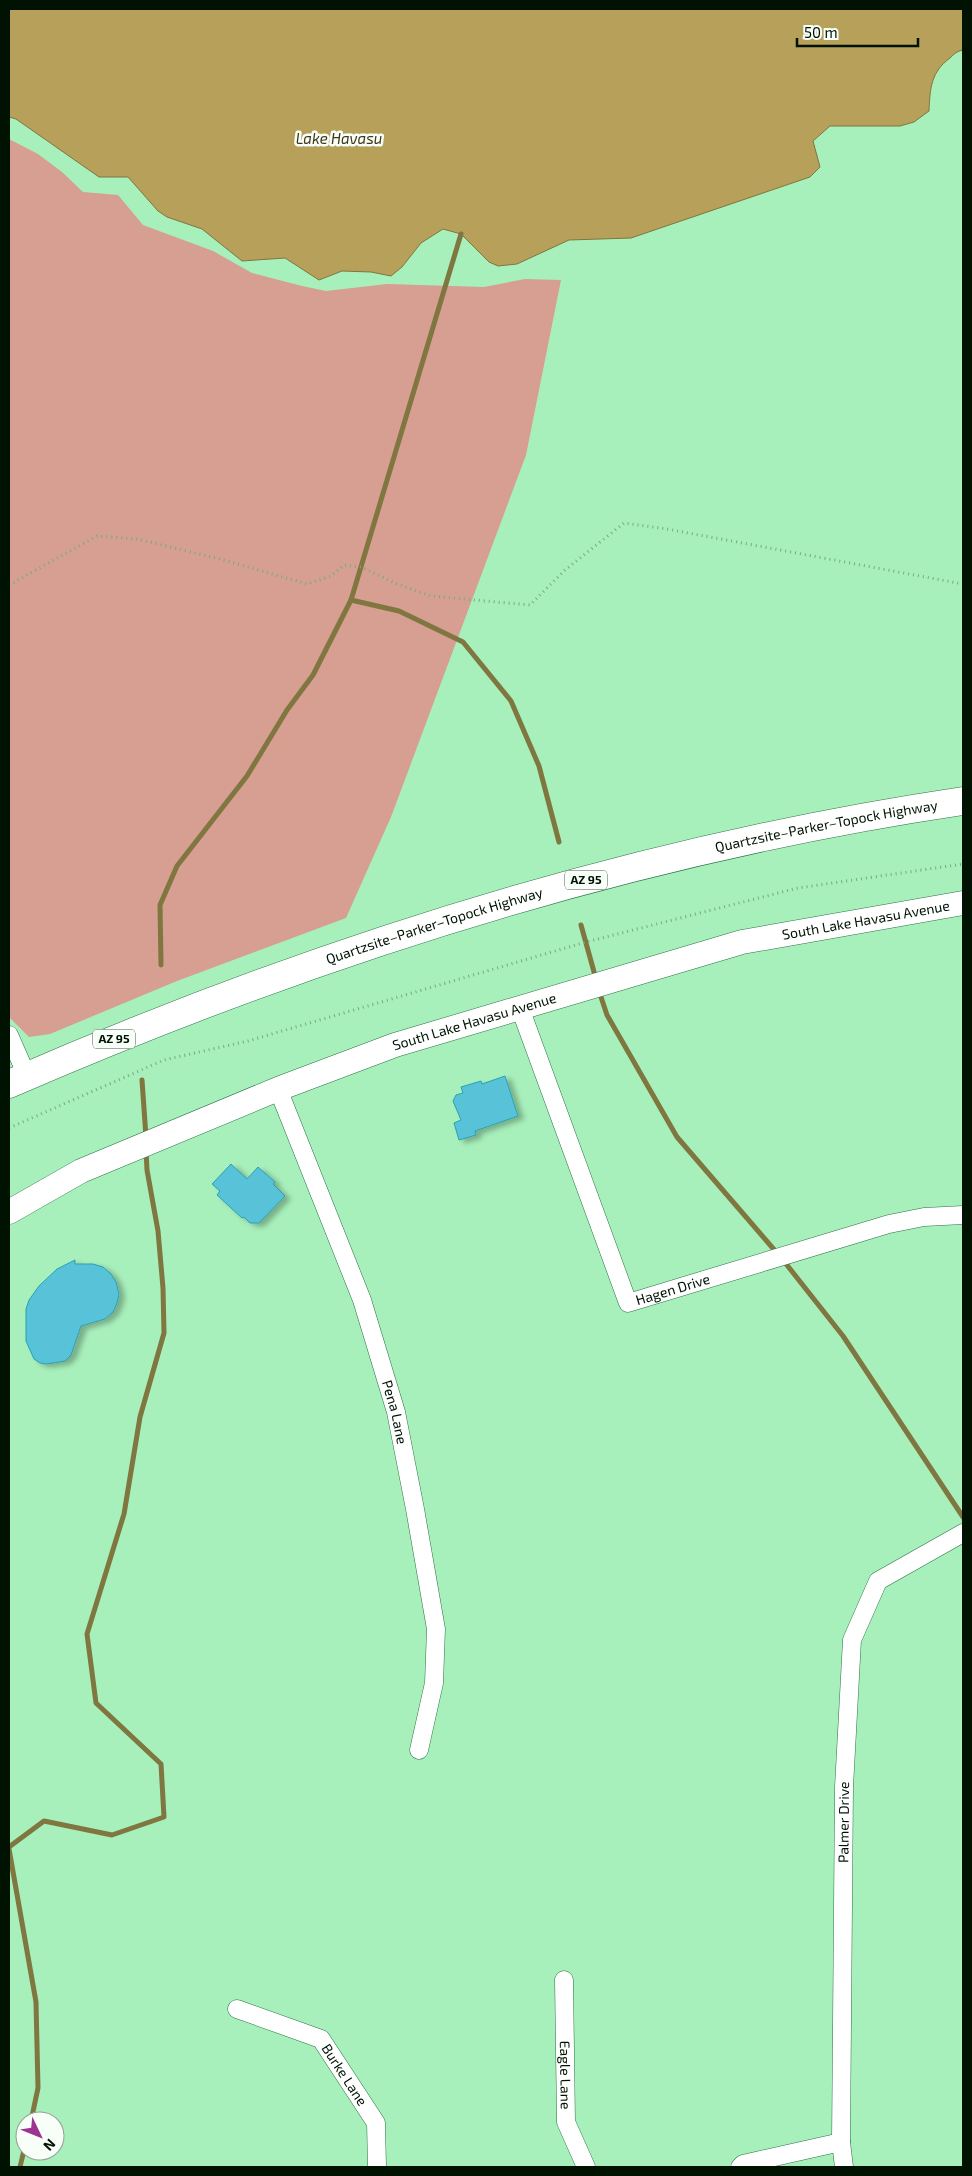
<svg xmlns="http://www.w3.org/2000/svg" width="972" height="2176" font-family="'Exo 2',sans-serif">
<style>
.green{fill:#d79e92}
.water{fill:#b6a05a;stroke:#7f7640}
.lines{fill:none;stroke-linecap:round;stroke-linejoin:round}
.stream{stroke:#7f7640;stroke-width:5}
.building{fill:#58c3d8;stroke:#2b9fb3;filter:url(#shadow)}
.minor-casing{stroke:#2c7345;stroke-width:19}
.secondary-casing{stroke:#2c7345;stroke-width:25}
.trunk-casing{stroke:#2c7345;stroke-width:29}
.path{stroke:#74ac83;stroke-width:3;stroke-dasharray:1 4;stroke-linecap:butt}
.minor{stroke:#fff;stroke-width:18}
.secondary{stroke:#fff;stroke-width:24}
.trunk{stroke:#fff;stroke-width:28}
.labels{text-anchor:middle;stroke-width:5;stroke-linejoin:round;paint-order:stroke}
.shield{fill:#f8fff9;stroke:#4a5a4d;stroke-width:1}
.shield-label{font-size:12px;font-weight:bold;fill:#001303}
.street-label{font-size:14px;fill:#001303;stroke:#f8fff9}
.water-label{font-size:15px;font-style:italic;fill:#423819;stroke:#f8fff9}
</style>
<defs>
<filter id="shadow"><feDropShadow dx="5.5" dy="3" stdDeviation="2.5" flood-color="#0004"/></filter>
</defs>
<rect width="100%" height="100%" fill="#a7efbb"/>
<!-- green -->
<path class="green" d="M9,139L38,154L62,172L83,192L118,195L143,225L213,251L252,273L302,286L326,291L387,284L484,287L525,279L561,280L526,455L391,817L346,918L177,981L50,1034L29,1037L9,1017Z"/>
<!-- water -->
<path class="water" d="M9,9H963V50C957,51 954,54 950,58C931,72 930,88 929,111L914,122L900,126H830L813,141L820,167L810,177L631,238L569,240L517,264L498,266L489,262L461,234L443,229L421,243L402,267L391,276L371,272L342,271L319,280L285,258L242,261L202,229L167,217L158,211L128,177H99L16,119L9,117Z"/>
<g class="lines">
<!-- stream -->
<g class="stream">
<path d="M351,600L399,611L463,642L511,701L539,766L559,842"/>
<path d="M581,925L596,979"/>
<path d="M161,965L160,905L177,866L247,776L287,710L313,675L351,600L461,234"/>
<path d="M599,991L607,1015L677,1137L777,1253"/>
<path d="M142,1080L146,1137"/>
<path d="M783,1260L843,1336L963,1517"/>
<path d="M9,1847L44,1821L112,1835L164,1817L161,1764L96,1703L87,1634L124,1514L140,1417L164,1333L163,1288L158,1231L147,1170L146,1150"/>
<path d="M9,1849L36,2002L38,2088L31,2121"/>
<path d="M20,2167L25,2146"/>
</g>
</g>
<!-- building -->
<g class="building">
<path d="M505,1076L518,1116L475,1131L476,1135L459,1140L454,1123L461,1120L453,1101L456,1095L463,1093L461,1087L481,1081L482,1084Z"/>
<path d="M231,1164L247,1179L258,1167L275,1182L273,1184L285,1196L259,1223H250L244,1217L242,1218L217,1195L220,1191L212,1184Z"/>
<path d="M75,1260V1264H93L103,1267L111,1274L116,1282L119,1294L117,1303L113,1312L105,1319L81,1326L71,1355L65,1361L47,1364L40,1363L34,1359L26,1341V1309L29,1300L39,1286L57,1269Z"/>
</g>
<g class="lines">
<!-- minor casing -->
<g class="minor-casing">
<g id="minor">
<path id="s1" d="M520,1008L628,1303L889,1224L924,1217L963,1215"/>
<path d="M9,1035L27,1076"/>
<path id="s2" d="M278,1089L362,1300L396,1412L415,1509L436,1629L434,1683L419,1750"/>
<path id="s3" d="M564,1980L566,2122L586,2167"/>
<path id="s4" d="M237,2009L321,2039L376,2123L377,2167"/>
<path d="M740,2167L743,2164L841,2142"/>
<path id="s5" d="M844,2167L841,2142L844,1787L852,1640L878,1581L963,1533"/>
</g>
</g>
<!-- secondary casing -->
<g class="secondary-casing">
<g id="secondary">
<path id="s6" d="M9,1212L81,1171L278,1089L395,1045L742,942L963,903"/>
</g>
</g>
<!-- trunk casing -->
<g class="trunk-casing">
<g id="trunk">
<path id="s7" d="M9,1084C315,951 633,850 963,801"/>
</g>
</g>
<!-- path -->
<g class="path">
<path d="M9,585L97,536L137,539L220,559L307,584L331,576L344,565L361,567L397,584L431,596L530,605L565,570L624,523L667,529L963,584"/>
<path d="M9,1128L164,1060L248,1041L586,942L798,888L963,864"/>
</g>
<!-- minor -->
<use href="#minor" class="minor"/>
<!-- secondary -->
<use href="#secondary" class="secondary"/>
<!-- trunk -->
<use href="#trunk" class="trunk"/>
</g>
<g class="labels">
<!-- shield labels -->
<g class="shield">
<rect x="565" y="870.5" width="42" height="19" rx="4"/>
<rect x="93" y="1029.5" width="42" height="19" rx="4"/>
</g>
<g class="shield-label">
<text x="586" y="884">AZ 95</text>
<text x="114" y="1043">AZ 95</text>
</g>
<!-- street labels -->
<g class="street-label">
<text dy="5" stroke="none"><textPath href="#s7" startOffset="859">Quartzsite–Parker–Topock Highway</textPath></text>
<text dy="5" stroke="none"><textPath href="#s6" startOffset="909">South Lake Havasu Avenue</textPath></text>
<text dy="5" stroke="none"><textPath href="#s7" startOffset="454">Quartzsite–Parker–Topock Highway</textPath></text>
<text dy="5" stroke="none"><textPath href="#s6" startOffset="504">South Lake Havasu Avenue</textPath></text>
<text dy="5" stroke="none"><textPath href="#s1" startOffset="361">Hagen Drive</textPath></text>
<text dy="5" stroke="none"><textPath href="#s2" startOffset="344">Pena Lane</textPath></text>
<text dy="5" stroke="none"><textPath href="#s5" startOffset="345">Palmer Drive</textPath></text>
<text dy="5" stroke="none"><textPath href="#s4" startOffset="132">Burke Lane</textPath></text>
<text dy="5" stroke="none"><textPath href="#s3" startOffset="95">Eagle Lane</textPath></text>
</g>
<!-- water labels -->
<g class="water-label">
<text x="339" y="144">Lake Havasu</text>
</g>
</g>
<!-- border -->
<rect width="972" height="2176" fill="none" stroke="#001303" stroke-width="20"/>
<!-- north arrow -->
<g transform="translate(40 2136) rotate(133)"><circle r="24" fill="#f8fff9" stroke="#95a197"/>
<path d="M0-4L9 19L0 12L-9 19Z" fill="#9f3393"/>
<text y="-8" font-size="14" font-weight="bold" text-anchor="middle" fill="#001303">N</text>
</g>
<!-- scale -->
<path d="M797 38v8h121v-8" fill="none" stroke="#001303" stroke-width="2.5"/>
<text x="804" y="38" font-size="15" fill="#001303" stroke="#f8fff9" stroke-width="4" paint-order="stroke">50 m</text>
</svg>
